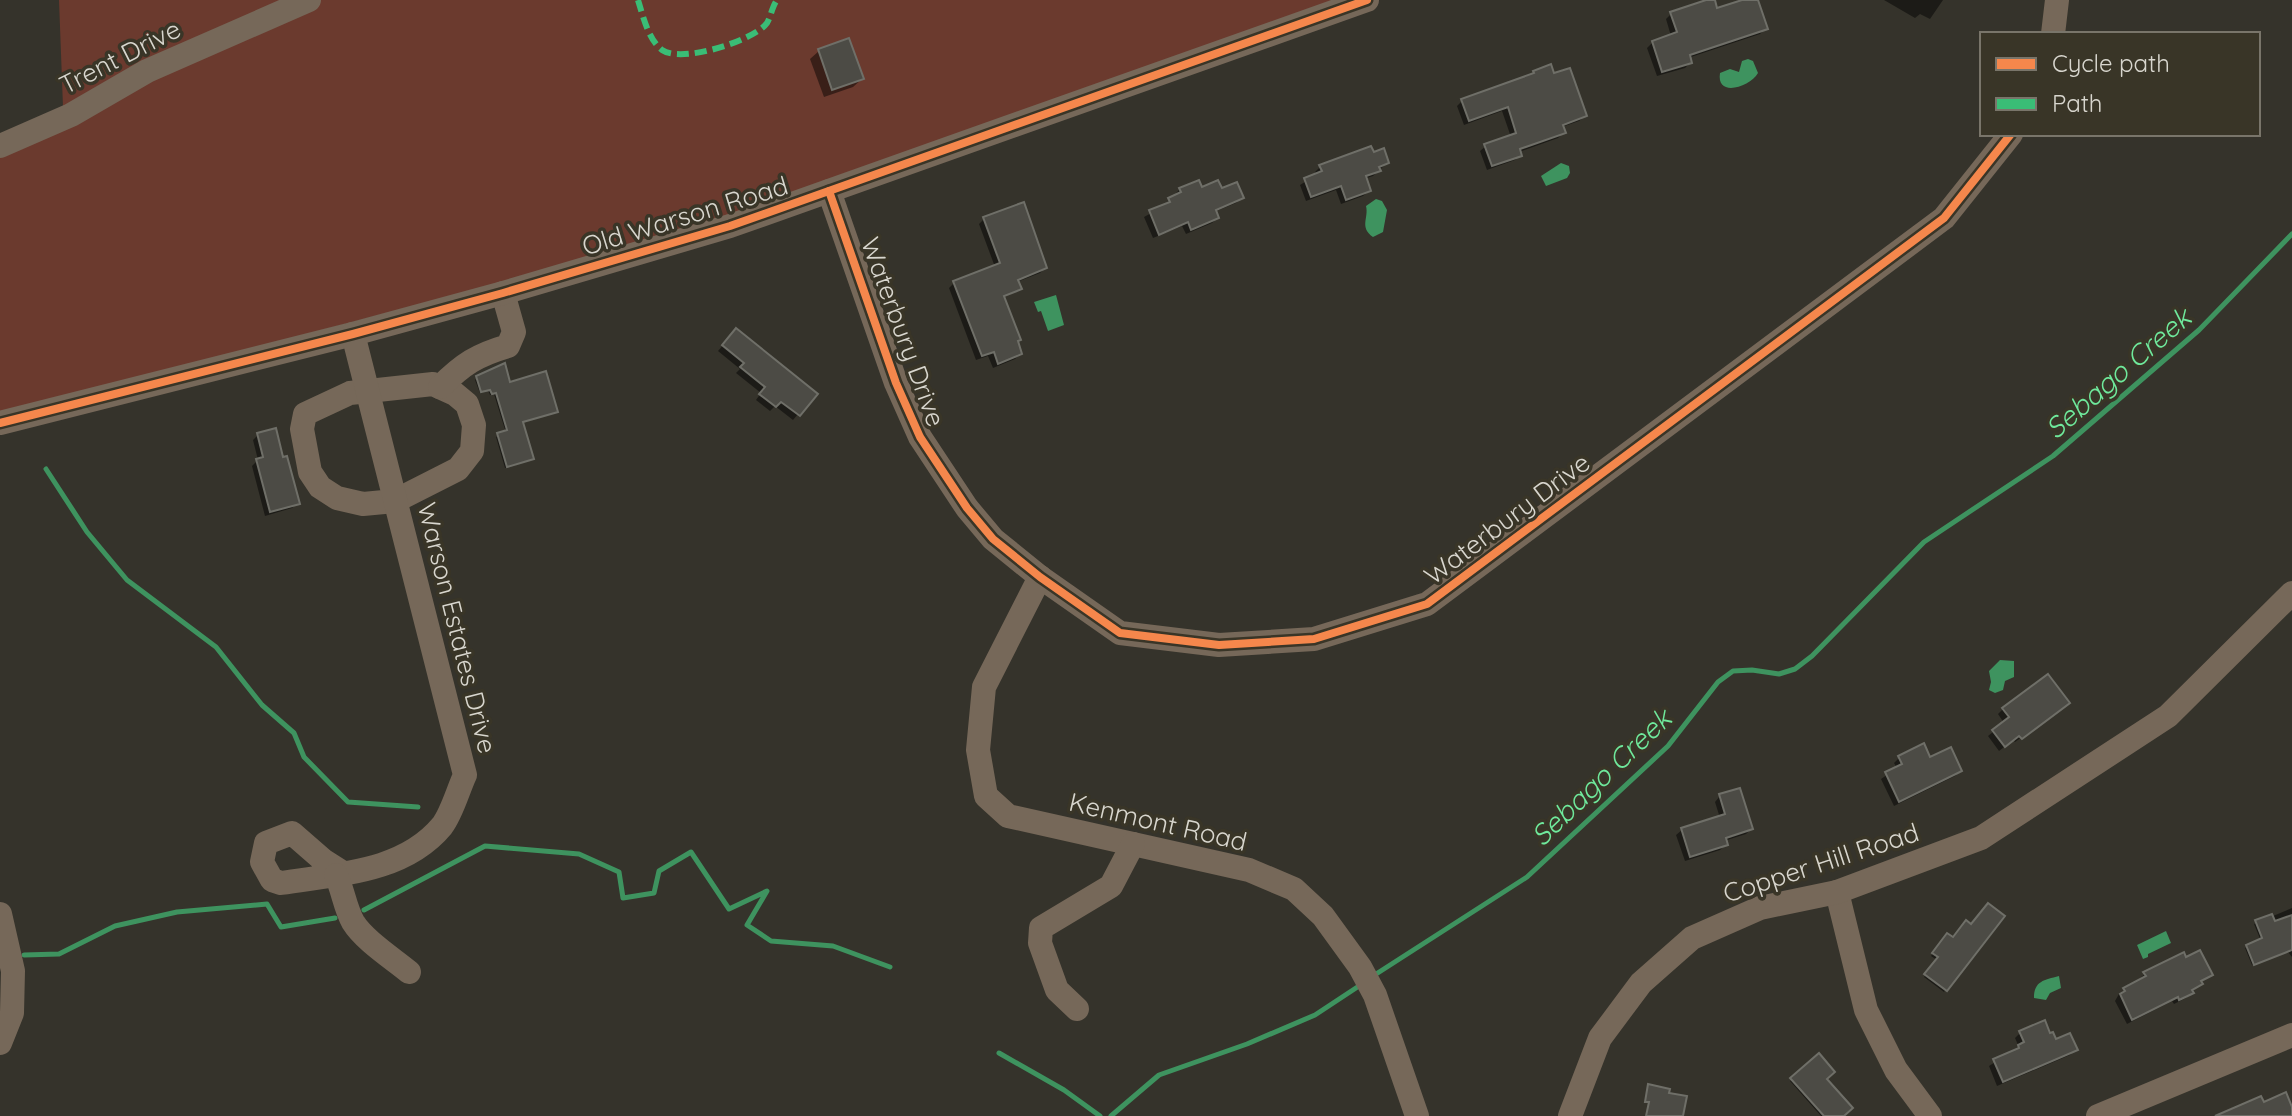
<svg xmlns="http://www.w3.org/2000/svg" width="2292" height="1116" font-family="Quicksand,sans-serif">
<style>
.green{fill:#6b3a2e}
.water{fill:#3e935f}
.shadow{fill:#0007}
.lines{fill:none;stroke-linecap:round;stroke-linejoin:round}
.stream{stroke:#3e935f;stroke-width:5}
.building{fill:#4c4b45;stroke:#6f6f68;stroke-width:2}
.minor{stroke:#766859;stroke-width:24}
.quiet{stroke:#3abd76;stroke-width:6;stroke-dasharray:12 6;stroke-linecap:butt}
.cycleway-casing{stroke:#393527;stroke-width:13}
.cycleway{stroke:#f5874c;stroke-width:8}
.labels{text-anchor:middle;stroke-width:7;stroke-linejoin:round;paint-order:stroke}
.street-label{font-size:26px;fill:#d8d6ce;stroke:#393527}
.water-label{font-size:28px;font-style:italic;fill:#6fe99c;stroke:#393527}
</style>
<rect width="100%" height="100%" fill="#35332b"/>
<!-- green -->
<path class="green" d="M59,0H1335L637,247L0,415V157L63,107Z"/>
<!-- water -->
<g class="water">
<path d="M1748,59L1753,61L1758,73C1750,87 1716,98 1720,73L1730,69L1739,72L1742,61Z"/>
<path d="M1561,163L1569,166L1570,173L1567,178L1546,186L1541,176Z"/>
<path d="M1376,199L1382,201L1387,210L1383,232L1373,237C1359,227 1369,218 1366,206Z"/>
<path d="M1056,295L1064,325L1048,331L1041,311L1038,312L1034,302Z"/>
<path d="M2000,660L2014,661V677L2005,681L2003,690L1995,693L1989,690L1991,682L1989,671Z"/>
<path d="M2166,931L2171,943L2148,954V957L2143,959L2137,945Z"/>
<path d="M2059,976L2061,988L2050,993L2046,1000L2034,998C2034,981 2044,980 2059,976Z"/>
</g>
<!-- shadow -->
<g class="shadow">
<path d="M1713,0L1716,11L1756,0L1766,28L1760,34L1688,58L1690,63L1685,68L1657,76L1647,48L1653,42L1671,36L1666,19L1671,14Z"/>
<path d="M1884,0H1943L1930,19L1920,14L1915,18Z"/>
<path d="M819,51L862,79L853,87L824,97L810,59Z"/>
<path d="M1534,72L1553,76L1585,116L1579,121L1562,127L1564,132L1558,138L1519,152L1520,155L1515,160L1487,170L1480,151L1486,146L1511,137L1502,111L1464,125L1457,106L1462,101L1530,77Z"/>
<path d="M1372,154L1387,163L1373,176L1364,179L1369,191L1363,196L1341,204L1336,190L1306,201L1300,185L1316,175L1315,172L1320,167Z"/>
<path d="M1180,189L1221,191L1242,198L1236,203L1214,212L1217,218L1212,223L1186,234L1182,226L1153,238L1144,217L1164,206Z"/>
<path d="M985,218L1045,268L1040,273L1017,282L1020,288L1002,298L1020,354L1015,359L993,368L988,356L976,360L949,288L954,283L995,267L979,224Z"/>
<path d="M731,336L815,394L793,420L775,406L770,411L756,400L761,393L736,373L740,369L718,351Z"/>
<path d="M478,377L509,384L554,413L521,423L532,458L530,460L505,468L496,437L506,433L494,394L490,395L488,390L480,393L475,380Z"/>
<path d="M258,435L297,503L292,508L265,516L252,466L258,460L253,440Z"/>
<path d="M2062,708L2015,742L2013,740L1999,751L1988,736L2004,723L1998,714L2003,709Z"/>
<path d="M1900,757L1930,760L1960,771L1955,776L1894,806L1881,779L1897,768L1894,763Z"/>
<path d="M1720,796L1751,829L1746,834L1724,841L1725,845L1720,850L1685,861L1676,835L1682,830L1720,818L1715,802Z"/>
<path d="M2292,908V957L2288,952L2252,965L2245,948L2261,941L2254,924Z"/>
<path d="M2002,916L1944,992L1924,977L1937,960L1931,956L1945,937L1953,940L1971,927Z"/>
<path d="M2186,960L2210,974L2186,998L2174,1004L2172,1001L2127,1024L2115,1001L2119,994L2141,981L2139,979L2145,974Z"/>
<path d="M2020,1033L2049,1035L2055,1041L2075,1050L2070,1055L1997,1086L1989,1066L2019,1047L2015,1038Z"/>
<path d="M1819,1056L1825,1079L1841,1116H1821L1790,1081Z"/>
</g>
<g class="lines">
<!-- stream -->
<g class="stream">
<path d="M46,469L87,532L127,580L216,647L262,705L294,733L304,757L348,802L418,807"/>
<path d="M364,910L485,846L579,854L619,872L623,898L654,893L659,871L691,852L729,909L767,891L747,925L771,941L833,946L890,967"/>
<path d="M24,955L59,954L115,926L177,912L267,904L281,927L335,918"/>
<path d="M1373,976L1527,877L1668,746L1718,682L1733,671L1752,670L1779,674L1795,669L1812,656L1924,542L2053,456L2199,330L2292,234"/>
<path d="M999,1053L1064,1090L1100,1116"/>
<path d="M1111,1116L1159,1075L1247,1044L1315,1015L1362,984"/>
</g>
</g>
<!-- building -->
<g class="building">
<path d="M1706,0H1715L1717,8L1742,0H1758L1768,29L1690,55L1692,63L1662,72L1652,41L1677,32L1670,12Z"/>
<path d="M849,38L864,79L832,90L818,49Z"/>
<path d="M1551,64L1554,73L1570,68L1587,116L1563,125L1566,133L1520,149L1522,156L1492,166L1484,144L1516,133L1508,107L1469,121L1461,99L1534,73L1533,71Z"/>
<path d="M1371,146L1374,152L1384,148L1389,163L1379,167L1381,171L1366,176L1371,191L1346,200L1341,186L1311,197L1304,178L1322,171L1319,165Z"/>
<path d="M1199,180L1202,187L1218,180L1222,188L1237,182L1244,198L1216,210L1219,218L1191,230L1188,222L1159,235L1149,210L1170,202L1168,198L1181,192L1179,188Z"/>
<path d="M1024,202L1047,268L1018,280L1022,289L1004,296L1021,340L1018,341L1022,354L998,364L994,352L982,356L953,281L1000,263L983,217Z"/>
<path d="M736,328L818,394L800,416L781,402L776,407L759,394L765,387L740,367L744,363L722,345Z"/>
<path d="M505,363L510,382L546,371L558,412L523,422L534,459L507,467L497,433L507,430L496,393L492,394L490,390L481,392L476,376Z"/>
<path d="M276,428L283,457L287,456L300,504L270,512L256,459L263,457L257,433Z"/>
<path d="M2048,674L2070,703L2022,739L2019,736L2005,747L1992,730L2009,717L2002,708Z"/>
<path d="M1924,743L1930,757L1951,747L1962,771L1899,802L1885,772L1902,764L1898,756Z"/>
<path d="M1740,788L1753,829L1726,838L1728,845L1690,857L1681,828L1725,814L1719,794Z"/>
<path d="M1988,903L2005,916L1947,991L1924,974L1938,957L1932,953L1947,933L1953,937L1966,920L1971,924Z"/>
<path d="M2272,914L2275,921L2292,915V950L2254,965L2246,945L2262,938L2255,920Z"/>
<path d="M2200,950L2213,975L2201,981L2203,984L2192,990L2194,993L2179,1000L2178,997L2132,1020L2120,994L2125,991L2123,988L2146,976L2143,972L2184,952L2186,957Z"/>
<path d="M2045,1020L2050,1033L2053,1032L2056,1039L2070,1033L2078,1050L2003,1082L1993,1059L2019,1048L2018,1045L2024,1042L2019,1031Z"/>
<path d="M1819,1053L1835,1072L1827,1079L1853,1108L1844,1116H1824L1790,1078Z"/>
<path d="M1648,1084L1670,1089L1669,1093L1687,1096L1683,1116H1646L1649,1102H1645Z"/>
<path d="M2286,1092L2292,1107V1116H2215L2261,1096L2264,1102Z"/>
</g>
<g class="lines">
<!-- minor -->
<g class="minor">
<path d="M2053,34L2057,0"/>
<path d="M0,146L71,115L147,71L309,0"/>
<path d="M829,191L896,383L920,437L967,508L993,539L1040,577L1120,633L1219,645L1314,639L1427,604L1944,218L2011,134"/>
<path d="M433,384L455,394L467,404L474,425L472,451L458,469L395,501L363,504L337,498L320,487L310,472L302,429L305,414L350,393Z"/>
<path d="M440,387C463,364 477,355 508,346L514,332L503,293"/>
<path d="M0,423L353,334L503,293L730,226L1367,0"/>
<path d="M1040,577L984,687L978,750L986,796L1008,816L1249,870L1294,889L1323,916L1360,967L1375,995L1417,1116"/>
<path d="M345,874L323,860L292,833L266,843L262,862L272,880L281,883C336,874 403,873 442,826C452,813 458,790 465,775L353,334"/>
<path d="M336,875C343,890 345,908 353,922C364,940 392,958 409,972"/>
<path d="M1837,892L1866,1010L1896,1070L1930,1116"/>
<path d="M0,914L13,971L12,1013L0,1043"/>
<path d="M1077,1009L1057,990L1040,943L1041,928L1111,886L1133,844"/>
<path d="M1570,1116L1600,1038L1641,983L1692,938L1760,908L1837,892L1981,838L2168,716L2292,593"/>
<path d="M2098,1116L2292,1035"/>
</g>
<!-- quiet -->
<path class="quiet" d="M638,0C643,16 648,39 662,50C682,64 755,40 767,23C771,16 772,7 777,0"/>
<!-- cycleway casing -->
<g class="cycleway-casing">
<g id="cycleway">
<path d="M829,191L896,383L920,437L967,508L993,539L1040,577L1120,633L1219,645L1314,639L1427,604L1944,218L2011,134"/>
<path d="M0,423L353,334L503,293L730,226L1367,0"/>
</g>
</g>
<!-- cycleway -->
<use href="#cycleway" class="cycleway"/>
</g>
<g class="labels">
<!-- street labels -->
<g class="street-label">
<text transform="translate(120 57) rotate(-27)" y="9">Trent Drive</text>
<text transform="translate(685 216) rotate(-17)" y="9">Old Warson Road</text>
<text transform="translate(903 332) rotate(70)" y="9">Waterbury Drive</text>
<text transform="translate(1507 519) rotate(-37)" y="9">Waterbury Drive</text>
<text transform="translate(457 628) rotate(76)" y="9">Warson Estates Drive</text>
<text transform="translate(1158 822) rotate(13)" y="9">Kenmont Road</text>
<text transform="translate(1821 863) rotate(-18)" y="9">Copper Hill Road</text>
</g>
<!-- water labels -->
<g class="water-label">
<text transform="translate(2118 373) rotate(-41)" y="10">Sebago Creek</text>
<text transform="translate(1601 777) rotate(-44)" y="10">Sebago Creek</text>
</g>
</g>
<!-- legend -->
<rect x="1980" y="32" width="280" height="104" fill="#393527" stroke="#79756a" stroke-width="2"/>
<rect x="1996" y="58" width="40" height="12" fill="#f5874c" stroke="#79756a" stroke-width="2"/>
<text x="2052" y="72" font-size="24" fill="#d8d6ce">Cycle path</text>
<rect x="1996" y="98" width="40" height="12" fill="#3abd76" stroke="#79756a" stroke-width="2"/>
<text x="2052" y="112" font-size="24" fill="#d8d6ce">Path</text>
</svg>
